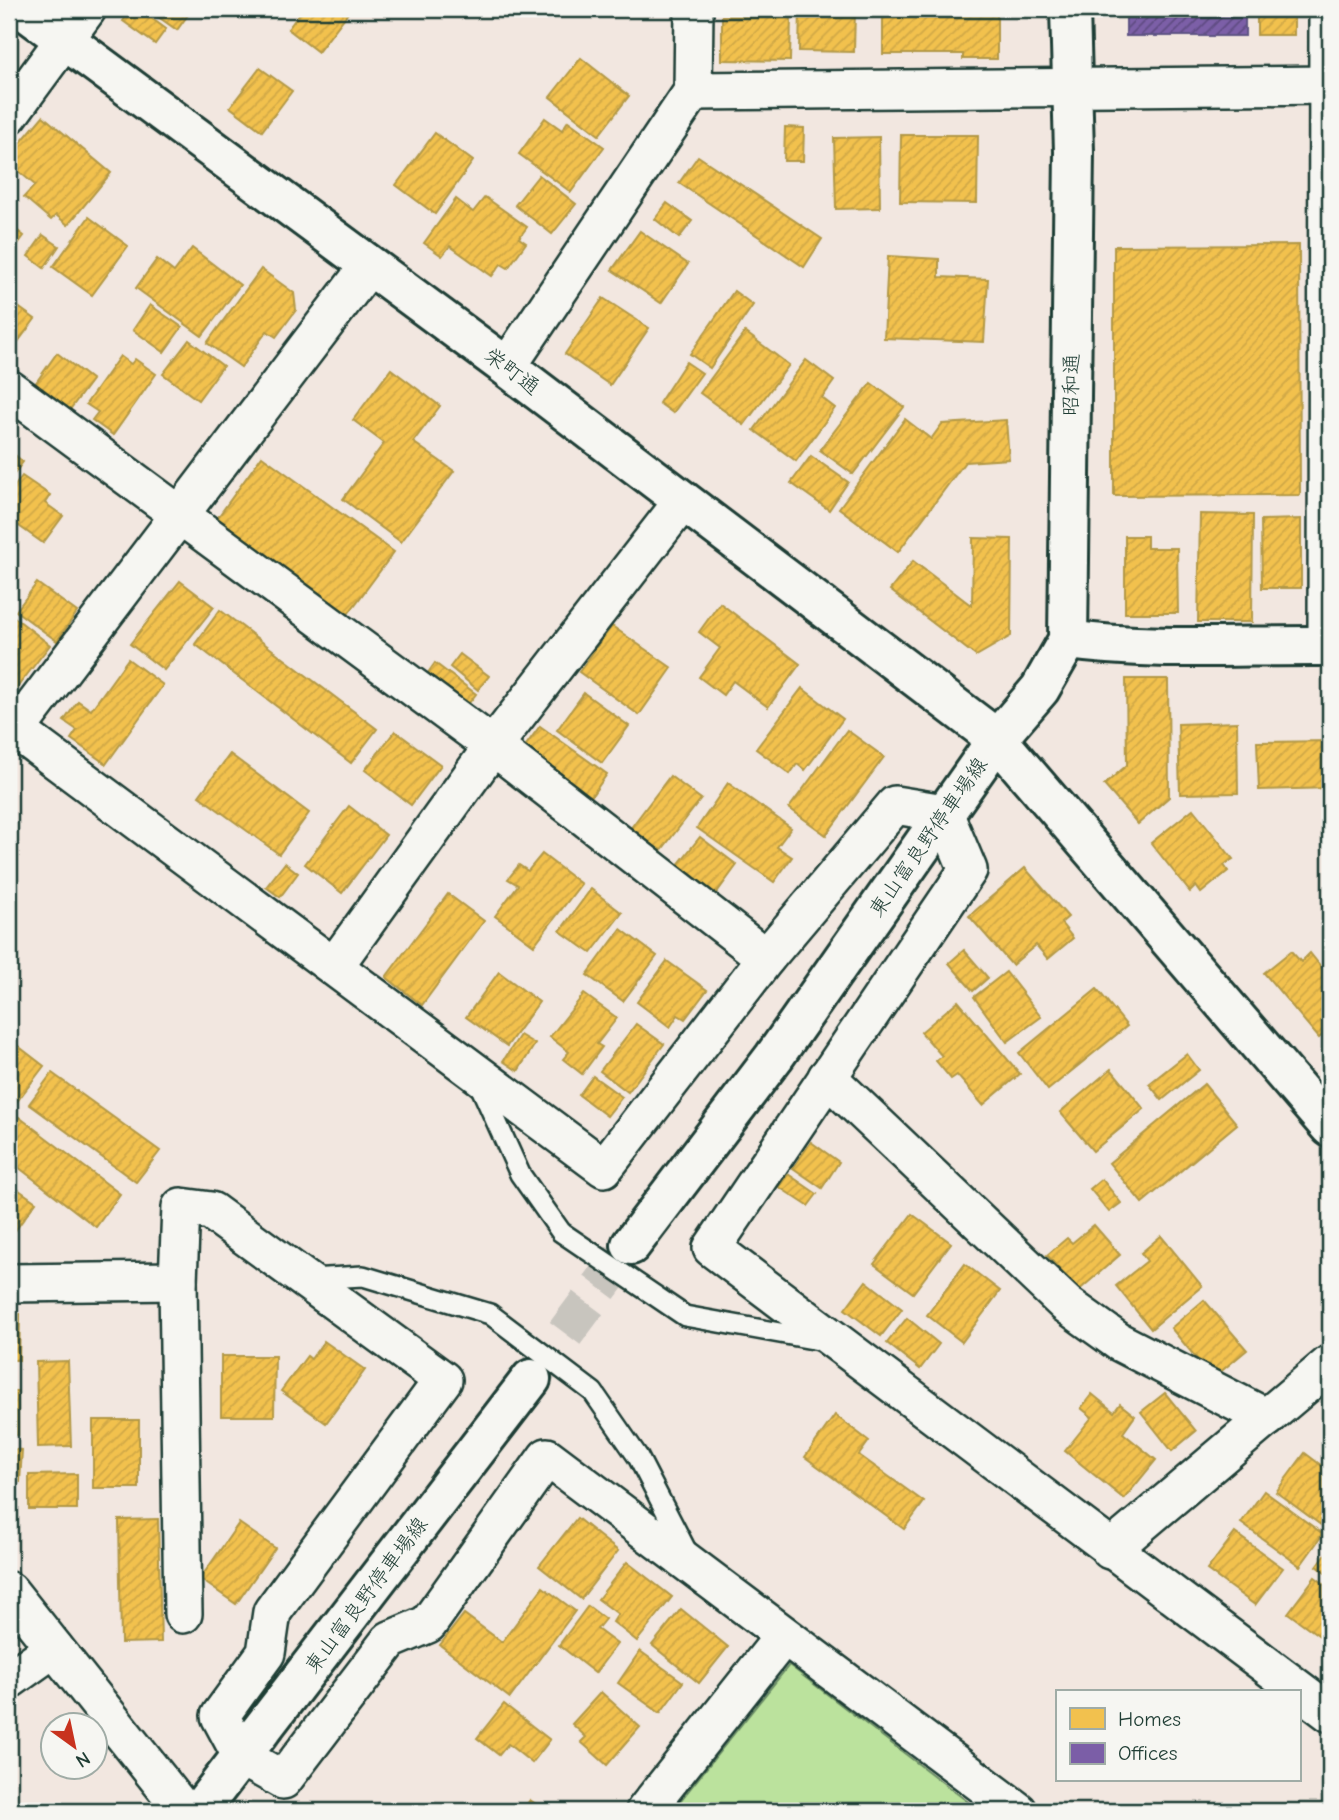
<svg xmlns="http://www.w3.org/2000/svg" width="1339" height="1820" font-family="'Comic Neue','Klee One',sans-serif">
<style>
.park{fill:#bbe29d;stroke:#6d9068;stroke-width:2}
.homes{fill:url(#homes-hatch);stroke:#b39946;stroke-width:2}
.offices{fill:url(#offices-hatch);stroke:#5f5484;stroke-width:2}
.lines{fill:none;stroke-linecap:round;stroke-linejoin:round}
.secondary-tunnel{stroke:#c8c5be;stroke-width:38;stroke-dasharray:38 19;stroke-linecap:butt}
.lane-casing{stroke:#1f3d34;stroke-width:24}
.street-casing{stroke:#1f3d34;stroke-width:42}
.secondary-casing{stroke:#1f3d34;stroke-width:44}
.lane{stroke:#f6f6f2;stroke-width:19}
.street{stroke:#f6f6f2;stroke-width:37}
.secondary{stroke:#f6f6f2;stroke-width:38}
.labels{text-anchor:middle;stroke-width:7;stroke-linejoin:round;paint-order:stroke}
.street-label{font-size:21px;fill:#1f3d34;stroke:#f6f6f2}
</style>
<defs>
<pattern id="homes-hatch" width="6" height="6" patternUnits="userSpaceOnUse" patternTransform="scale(1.75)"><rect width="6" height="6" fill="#f2c14e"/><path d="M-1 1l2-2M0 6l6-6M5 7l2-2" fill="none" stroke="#cfa745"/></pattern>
<pattern id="offices-hatch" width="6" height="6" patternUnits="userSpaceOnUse" patternTransform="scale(1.75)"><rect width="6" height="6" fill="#7b5ea7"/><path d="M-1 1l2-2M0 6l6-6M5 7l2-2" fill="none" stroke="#5e4b81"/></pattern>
</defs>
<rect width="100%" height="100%" fill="#f2e7e0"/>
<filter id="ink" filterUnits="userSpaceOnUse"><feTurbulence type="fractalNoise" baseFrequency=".0143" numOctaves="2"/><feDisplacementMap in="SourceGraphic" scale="14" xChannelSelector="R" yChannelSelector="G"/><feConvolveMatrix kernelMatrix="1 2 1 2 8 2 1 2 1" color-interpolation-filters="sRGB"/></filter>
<g filter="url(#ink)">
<!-- park -->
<path class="park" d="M789,1665L980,1811H672Z"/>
<!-- homes -->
<g class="homes">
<path d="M132,9H139L166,29L155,44L123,21Z"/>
<path d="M147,9H185L190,12L177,30Z"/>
<path d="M303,9H351L318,52L288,29Z"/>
<path d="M547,9H619V16L547,15Z"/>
<path d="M800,9L855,10L854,52L799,51Z"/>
<path d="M883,9H997V59H963V54H883Z"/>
<rect x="1257" y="9" width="37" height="26"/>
<path d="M722,16H791L790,61L722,60Z"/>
<path d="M581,58L629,96L599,135L550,97Z"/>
<path d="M260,68L292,91L262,131L230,107Z"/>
<path d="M43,116L111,173L68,225L56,215L51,220L24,197L35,185L9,163V156Z"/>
<path d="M545,118L562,130L568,121L604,147L571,192L519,154Z"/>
<path d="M785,127L804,128L803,161H784Z"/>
<path d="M435,133L473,161L435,214L396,185Z"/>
<path d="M901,135H978L977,203L900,202Z"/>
<path d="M879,137L880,208L836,209L834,138Z"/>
<path d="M698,156L822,239L804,267L679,183Z"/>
<path d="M539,175L576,204L552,234L515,205Z"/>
<path d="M485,197L527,227L519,238L526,243L508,268L501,264L492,276L450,246L442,256L424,243L456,199L473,212Z"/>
<path d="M667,203L692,221L679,238L655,219Z"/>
<path d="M89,217L128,246L92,295L53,267Z"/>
<path d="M9,224L24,236L9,256Z"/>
<path d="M640,231L688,264L661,303L612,270Z"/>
<path d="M43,235L59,246L44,268L28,256Z"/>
<path d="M1299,245L1300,495L1114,496V246Z"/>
<path d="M192,248L240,285L202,336L136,288L157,259L174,272Z"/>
<path d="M888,256L939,259V277L988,279L984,342L884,338Z"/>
<path d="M261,269L294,293L296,310L276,337L267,331L241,367L207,343Z"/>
<path d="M734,291L753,305L710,368L690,354Z"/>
<path d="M603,298L649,328L610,385L565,354Z"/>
<path d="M150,305L182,327L164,352L133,330Z"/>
<path d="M17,306L35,319L9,354V317Z"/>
<path d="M745,332L789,365L744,425L700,393Z"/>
<path d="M189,340L223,366L198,400L163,374Z"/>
<path d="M57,353L92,380L65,416L30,391Z"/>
<path d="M120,356L131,364L135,359L156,374L113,435L92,420L98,412L86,404Z"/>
<path d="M806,360L834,381L822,398L835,408L796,461L754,430Z"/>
<path d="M686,362L702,373L673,413L659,403Z"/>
<path d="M391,369L440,406L413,442L454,471L401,542L343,499L384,443L353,420Z"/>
<path d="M871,383L904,407L853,474L820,450Z"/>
<path d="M905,419L931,439L942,424L1006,420L1009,459L965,462L898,552L839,508Z"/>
<path d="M9,450L23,462L9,481Z"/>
<path d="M262,456L394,552L345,618L213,524Z"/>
<path d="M811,456L848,482L829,510L791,483Z"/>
<path d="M22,476L50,495L45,503L63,516L43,543L9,519V494Z"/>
<path d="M1200,514L1253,515L1252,622H1198Z"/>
<path d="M1301,519V588H1262L1261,520Z"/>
<path d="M1125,536H1147V548H1177L1178,613H1125Z"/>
<path d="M973,538L1012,539L1011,636L976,656L890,590L913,561L972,606Z"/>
<path d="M180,581L214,607L164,670L130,644Z"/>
<path d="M37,583L77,612L57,641L16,611Z"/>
<path d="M720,603L800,664L768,707L733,681L723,695L699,677L720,648L699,632Z"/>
<path d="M220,610L377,729L351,763L195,644Z"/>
<path d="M9,613L50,645L12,694L9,691Z"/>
<path d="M612,626L672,668L639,715L579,672Z"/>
<path d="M460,654L489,676L478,690L450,667Z"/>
<path d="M128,659L163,685L106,764L71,739L77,730L64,721L78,701L91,710Z"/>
<path d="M435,663L476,694L465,708L425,677Z"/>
<path d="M1126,679H1168L1169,797L1138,824L1104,785L1127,765Z"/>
<path d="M802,688L843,719L805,770L797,764L790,774L756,749Z"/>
<path d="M584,693L629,726L602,763L557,730Z"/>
<path d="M1237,722L1238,793L1180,794L1178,724Z"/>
<path d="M540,726L607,774L588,801L521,752Z"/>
<path d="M847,730L884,757L826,835L789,808Z"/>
<path d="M395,731L441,765L411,805L365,770Z"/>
<path d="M1330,741V788L1259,790L1257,742Z"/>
<path d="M230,754L309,813L279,854L199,796Z"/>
<path d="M670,776L701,799L660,852L630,829Z"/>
<path d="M728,783L791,828L777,847L792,857L774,882L697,828Z"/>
<path d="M349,806L386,835L342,893L305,864Z"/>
<path d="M1193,809L1233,859L1224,865L1228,871L1201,893L1196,886L1190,892L1151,843Z"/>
<path d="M700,837L737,865L715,895L677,866Z"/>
<path d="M542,854L581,884L534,945L495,916L518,885L508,879L519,865L528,871Z"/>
<path d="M285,863L298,873L280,897L266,887Z"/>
<path d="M1025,868L1068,917L1061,923L1073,938L1048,959L1036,945L1012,965L969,916Z"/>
<path d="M591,889L622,913L591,953L560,931Z"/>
<path d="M448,894L484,921L422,1005L386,977Z"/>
<path d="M621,929L657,956L623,1001L587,975Z"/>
<path d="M964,950L988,978L973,991L949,963Z"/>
<path d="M1291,951L1301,962L1310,953L1330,978V1029L1319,1038L1264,973Z"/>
<path d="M667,961L707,990L685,1019L678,1015L670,1027L637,1002Z"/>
<path d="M499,972L539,1002L507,1046L466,1017Z"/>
<path d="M1006,972L1041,1017L1007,1042L974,997Z"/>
<path d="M1097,989L1127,1026L1048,1090L1019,1053Z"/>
<path d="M584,994L617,1018L597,1044L602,1047L582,1074L563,1059L569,1052L550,1037Z"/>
<path d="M958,1001L1020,1074L983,1105L957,1075L951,1079L936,1061L942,1056L921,1032Z"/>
<path d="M636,1024L664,1044L628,1092L600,1071Z"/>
<path d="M520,1035L535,1044L518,1071L503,1061Z"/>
<path d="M9,1039L44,1066L9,1112Z"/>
<path d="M1187,1054L1199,1070L1162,1100L1149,1084Z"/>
<path d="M1111,1069L1144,1109L1093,1151L1060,1112Z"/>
<path d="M52,1073L160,1151L136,1182L29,1104Z"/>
<path d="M593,1076L622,1097L607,1116L579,1095Z"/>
<path d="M1204,1084L1237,1124L1142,1203L1109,1163Z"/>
<path d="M19,1117L120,1194L96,1227L9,1160V1130Z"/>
<path d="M811,1142L839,1162L822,1188L793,1168Z"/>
<path d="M788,1174L817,1194L808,1206L779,1187Z"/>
<path d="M1102,1179L1121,1203L1109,1212L1090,1189Z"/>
<path d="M9,1183L36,1202L12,1235L9,1232Z"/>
<path d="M912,1214L951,1243L913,1293L874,1264Z"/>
<path d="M1094,1225L1120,1255L1078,1291L1047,1255L1067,1238L1072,1243Z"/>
<path d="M1161,1236L1202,1286L1151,1329L1116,1286L1147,1261L1141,1253Z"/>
<path d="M965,1264L1000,1291L962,1342L927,1315Z"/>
<path d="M866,1281L902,1309L881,1336L845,1309Z"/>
<path d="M1204,1300L1247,1350L1213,1378L1171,1328Z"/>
<path d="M9,1314H20L19,1360H9Z"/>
<path d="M907,1318L939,1344L920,1369L887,1343Z"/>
<path d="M324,1341L365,1370L326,1423L281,1391L307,1356L311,1359Z"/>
<path d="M221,1356H275L274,1416H221Z"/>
<path d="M68,1361L71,1446L38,1447L36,1362Z"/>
<path d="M9,1391H17L18,1435H9Z"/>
<path d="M1165,1393L1196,1431L1172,1451L1141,1412Z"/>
<path d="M1092,1394L1114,1412L1120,1404L1135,1416L1123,1433L1156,1460L1124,1499L1065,1451L1092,1417L1081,1408Z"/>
<path d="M835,1415L869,1441L859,1455L924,1502L904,1529L805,1457Z"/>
<rect x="93" y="1420" width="46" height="68"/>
<path d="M9,1449L22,1450L20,1482L9,1481Z"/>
<path d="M1305,1453L1330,1472V1521L1325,1528L1276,1492Z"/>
<path d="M77,1474V1509H29V1475Z"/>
<path d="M1264,1491L1323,1534L1300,1566L1241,1523Z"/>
<path d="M577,1518L618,1551L581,1599L539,1566Z"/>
<path d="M158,1519L161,1642L121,1643L119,1520Z"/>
<path d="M239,1523L275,1548L236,1604L200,1579Z"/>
<path d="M1235,1533L1283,1568L1255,1605L1207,1570Z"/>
<path d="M1330,1548V1576L1317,1566Z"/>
<path d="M627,1562L672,1597L637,1641L613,1622L618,1614L598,1599Z"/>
<path d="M1315,1577L1330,1588V1634L1325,1640L1288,1613Z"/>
<path d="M543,1587L575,1611L510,1698L440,1645L464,1614L502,1642Z"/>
<path d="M588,1606L605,1619L597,1629L617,1644L595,1673L559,1645Z"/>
<path d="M681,1609L728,1647L699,1683L652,1645Z"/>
<path d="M640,1651L683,1682L660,1713L618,1683Z"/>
<path d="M601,1692L640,1727L607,1765L581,1742L586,1737L572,1724Z"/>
<path d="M504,1704L550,1740L532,1763L508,1744L499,1755L477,1738Z"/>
<path d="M530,1800L546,1811H522Z"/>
</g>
<!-- offices -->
<rect class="offices" x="1126" y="9" width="119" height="27"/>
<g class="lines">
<!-- secondary-tunnel -->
<path class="secondary-tunnel" d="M531,1379L631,1245"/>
<!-- lane casing -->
<g class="lane-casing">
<g id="lane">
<path d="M478,1081L520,1174L561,1232L685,1316L824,1341"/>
<path d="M309,1279L363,1276L490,1314L593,1392L638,1457L687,1552"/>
</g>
</g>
<!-- street casing -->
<g class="street-casing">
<g id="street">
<path d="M693,91L1330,85"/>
<path d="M9,115L87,9"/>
<path d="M507,367L693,91L694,9"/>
<path d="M9,389L493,746L766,958"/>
<path d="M1327,646L1328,9"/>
<path d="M9,725L604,1168L766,958L895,805L944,813L968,870L712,1248L1330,1713"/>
<path d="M16,730L369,266"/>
<path d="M335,965L493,746L683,501"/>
<path d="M827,1077L1066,1304L1119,1342L1267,1418"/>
<path d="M9,1283L178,1281"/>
<path d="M1110,1550L1330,1364"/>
<path d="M9,1591L184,1811"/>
<path d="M183,1614L178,1281L181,1207L211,1211L443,1380L272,1612L266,1653L220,1716L242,1757L283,1780L390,1640L428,1624L547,1457L1018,1811"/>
<path d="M9,1680L54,1648"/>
<path d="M645,1811L783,1637"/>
</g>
</g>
<!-- secondary casing -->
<g class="secondary-casing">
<g id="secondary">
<path d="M23,9L507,367L997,739L1040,689L1068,640L1074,152L1070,9"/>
<path d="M1068,640C1156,652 1242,645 1330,646"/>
<path d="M631,1245L774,1057L997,739L1330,1127"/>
<path d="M199,1811L531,1379"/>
</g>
</g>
<!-- lane -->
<use href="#lane" class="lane"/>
<!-- street -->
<use href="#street" class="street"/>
<!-- secondary -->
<use href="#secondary" class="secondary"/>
</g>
</g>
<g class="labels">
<!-- street labels -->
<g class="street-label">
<text transform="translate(512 371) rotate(37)" y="7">栄町通</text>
<text transform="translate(1071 385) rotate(-89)" y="7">昭和通</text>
<text transform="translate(928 837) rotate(-55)" y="7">東山富良野停車場線</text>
<text transform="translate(366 1595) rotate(-53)" y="7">東山富良野停車場線</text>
</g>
</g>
<!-- margin -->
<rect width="1339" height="1820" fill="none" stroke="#f6f6f2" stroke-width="35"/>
<rect x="18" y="18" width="1304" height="1785" fill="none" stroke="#1f3d34" stroke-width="2.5" filter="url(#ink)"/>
<!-- legend -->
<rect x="1056" y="1690" width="245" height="91" fill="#f6f6f2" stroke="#a0aca6" stroke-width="2"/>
<rect x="1070" y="1708" width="35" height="21" fill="#f2c14e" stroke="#a0aca6" stroke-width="2"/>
<text x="1118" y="1726" font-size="21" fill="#1f3d34">Homes</text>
<rect x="1070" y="1743" width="35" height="21" fill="#7b5ea7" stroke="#a0aca6" stroke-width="2"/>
<text x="1118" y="1760" font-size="21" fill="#1f3d34">Offices</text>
<!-- north arrow -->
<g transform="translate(74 1746) rotate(147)"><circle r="33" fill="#f6f6f2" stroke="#a0aca6" stroke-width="2"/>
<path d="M0-5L12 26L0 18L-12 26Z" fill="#c8321e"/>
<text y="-10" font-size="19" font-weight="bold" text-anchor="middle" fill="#1f3d34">N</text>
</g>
</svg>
